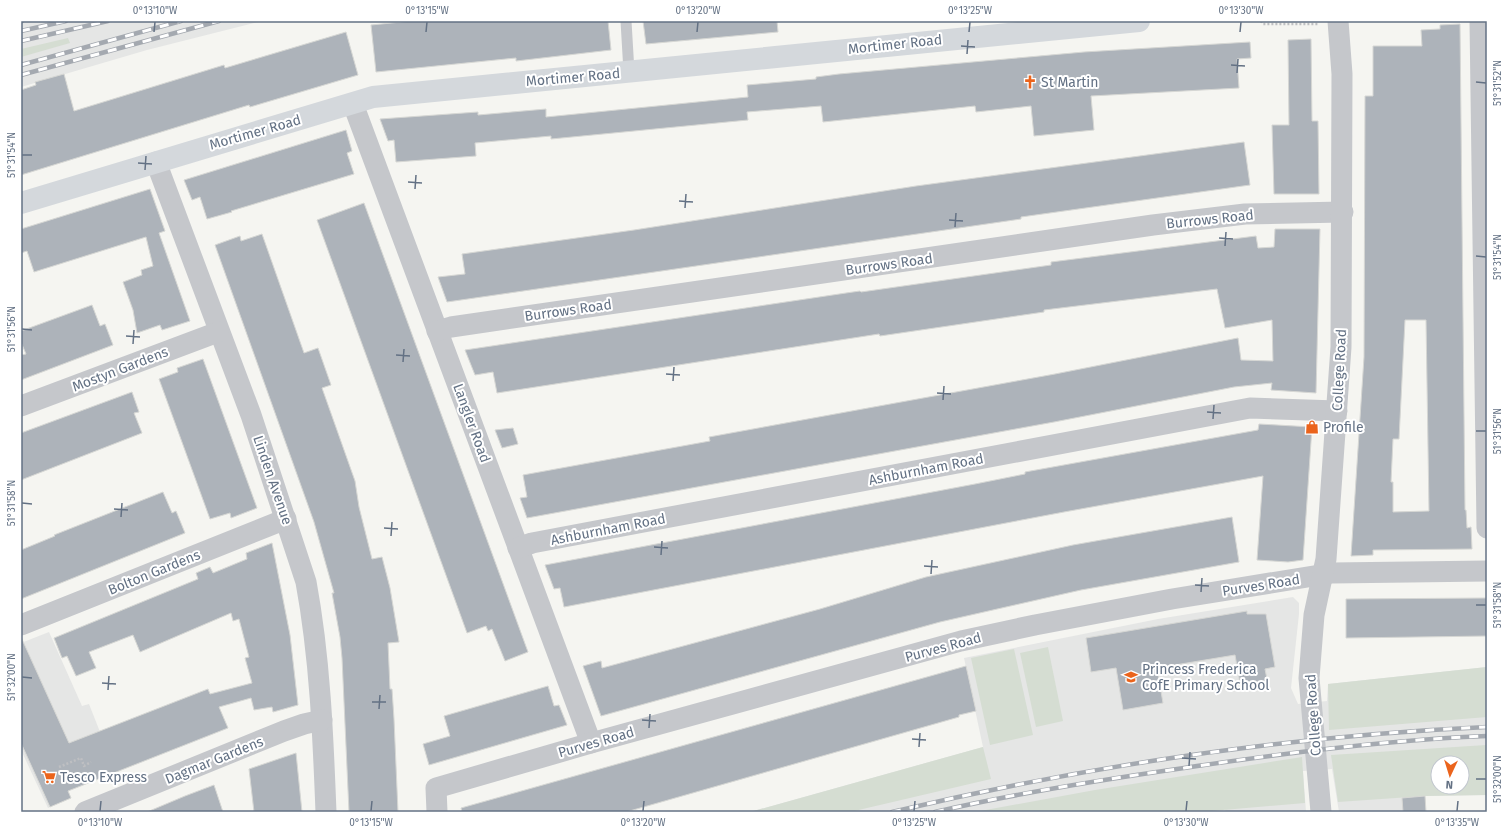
<svg xmlns="http://www.w3.org/2000/svg" width="1508" height="833" font-family="'Fira Sans',sans-serif">
<style>
.built{fill:#e5e6e5;fill-rule:evenodd}
.green{fill:#d5ddd2;fill-rule:evenodd}
.building{fill:#adb3ba;stroke:#d6d7d4;fill-rule:evenodd}
.lines{fill:none;stroke-linecap:round;stroke-linejoin:round}
.path{stroke:#bebfc2;stroke-width:2.5;stroke-dasharray:2 2;stroke-linecap:butt}
.lane{stroke:#c5c7cb;stroke-width:11}
.street{stroke:#c5c7cb;stroke-width:21}
.secondary{stroke:#d4d8dc;stroke-width:22}
.rail-casing{stroke:#a4a9b0;stroke-width:4.5}
.rail{stroke:#fff;stroke-width:3;stroke-dasharray:9;stroke-linecap:butt}
.ticks{fill:none;stroke:#637184;stroke-width:1.5}
.labels{text-anchor:middle;stroke-width:4;stroke-linejoin:round;paint-order:stroke}
.street-label{font-size:14px;fill:#637184;stroke:#fff}
.poi-label{font-size:14px;fill:#637184;stroke:#fff;text-anchor:start}
.neatline{fill:none;stroke:#637184;stroke-width:1.5}
.ticks-label{font-size:10px;text-anchor:middle;fill:#637184}
</style>
<rect width="100%" height="100%" fill="#f5f5f1"/>
<!-- built -->
<g class="built">
<path d="M21,21H262L147,50L21,87Z"/>
<path d="M1293,597L1299,603V614L1291,688L1298,704L1327,701L1328,684L1487,667V795L1425,796L1426,812H1339L1332,769L1303,771L1306,812H1226L1225,809L1200,812H750L983,747L964,658L1158,619ZM1438,763H1462V787H1438Z"/>
<path d="M49,632L82,706L89,704L100,732L56,762L71,798L48,808L21,750V643Z"/>
</g>
<!-- green -->
<g class="green">
<path d="M68,38L70,43L21,57V49Z"/>
<path d="M1048,647L1063,721L1036,727L1020,653Z"/>
<path d="M1014,649L1033,735L990,745L971,658Z"/>
<path d="M1487,667V717L1329,730L1328,684Z"/>
<path d="M1486,745L1487,795L1425,796L1338,802L1331,755ZM1438,763H1462V787H1438Z"/>
<path d="M983,747L991,779L850,812H750Z"/>
<path d="M1302,757L1305,803L1200,812H975L1095,790Z"/>
</g>
<!-- building -->
<g class="building">
<path d="M412,21H608L611,50L516,61V58L376,72L371,25Z"/>
<path d="M643,21H777L778,32L646,44Z"/>
<path d="M1460,24L1465,510H1466L1467,528L1471,527L1472,549L1373,550V555L1351,556L1364,357L1365,96H1373V46H1422L1421,30L1440,29V25ZM1405,320H1426L1429,511L1393,512V482H1391L1393,439H1399Z"/>
<path d="M346,32L358,75L250,107L249,105L21,175V90L36,85L35,82L64,74L74,111L224,65L225,68Z"/>
<path d="M1311,39L1312,121H1318L1319,194H1274L1272,125H1289L1288,40Z"/>
<path d="M1250,42L1251,58L1237,59L1239,88L1091,96L1094,130L1034,136L1031,106L976,112L975,106L823,122L821,106L747,112L748,120L551,139V136L475,143L476,156L396,162L394,140L388,141L380,119L478,112V115L546,109V117L748,97L747,85L816,79V77L839,74L1084,52Z"/>
<path d="M346,130L352,151L347,153L354,174L231,211L232,212L207,219L200,197L192,200L184,180Z"/>
<path d="M1244,142L1250,185L1021,217V219L447,302L438,277L465,274L462,254L634,230L916,186Z"/>
<path d="M150,189L165,231L159,233L190,321L162,330L160,325L137,333L133,310L123,282L142,275L141,270L153,266L146,237L34,272L27,251L21,253V229Z"/>
<path d="M364,203L528,652L505,661L492,629L488,631L486,626L467,633L317,220Z"/>
<path d="M1275,229H1320L1316,393L1271,390L1272,383L1234,387L1054,422L527,518L520,498L527,497L523,475L710,441L709,437L1055,374L1238,338L1241,360L1273,361L1272,320L1225,328L1217,289L1044,310V312L880,336L879,334L497,393L493,372L475,375L465,350L846,293L860,291L861,292L1051,265V262L1138,251L1256,236L1258,248L1274,247Z"/>
<path d="M262,234L304,353L318,348L331,385L322,388L355,481L359,507L372,559L382,557L390,588L399,642L388,643L390,689H392L394,719L398,812H349L342,658L340,637L332,593H334L314,522L215,245L240,236L241,241Z"/>
<path d="M92,305L100,326L105,324L113,345L21,380V355L26,354L21,342V331Z"/>
<path d="M203,359L257,508L231,518L230,513L210,519L159,379L178,372L177,368Z"/>
<path d="M132,392L139,412L134,413L142,433L21,480V433Z"/>
<path d="M1259,424L1312,427L1303,560L1288,562L1257,560L1263,476L1064,512L564,607L560,588L554,589L545,565L975,484L1025,474V472L1258,430Z"/>
<path d="M513,428L518,444L502,448L495,430Z"/>
<path d="M163,492L172,513L176,511L185,533L21,599V550L55,536L54,535Z"/>
<path d="M1232,517L1239,562L1081,590L940,622L601,716L583,666L601,661L602,668L820,609L926,577L1073,545Z"/>
<path d="M272,543L290,635L298,705L273,712L272,707L254,710L251,698L219,707L228,728L68,791L71,798L50,807L21,743V637L69,743L208,689L210,694L252,683L245,658L249,657L239,619L233,621L231,613L140,652L133,635L89,652L96,668L76,676L67,656L62,658L54,638L198,579L196,573L210,567L213,573L247,559L246,553Z"/>
<path d="M1487,598V636L1346,638V599Z"/>
<path d="M1247,611V614H1266L1275,667L1265,669L1268,684L1241,689L1235,655L1157,668L1163,703L1123,710L1116,668L1091,672L1086,638Z"/>
<path d="M966,666L976,711L959,715V717L626,812H462L461,808Z"/>
<path d="M548,686L554,706L559,705L567,725L429,765L423,744L450,736L444,716Z"/>
<path d="M296,753L302,812H254L249,769Z"/>
<path d="M214,785L223,812H147L185,796Z"/>
<path d="M1425,796L1426,812H1403L1402,798Z"/>
</g>
<g class="lines">
<!-- path -->
<g class="path">
<path d="M1261,21L1263,24H1318"/>
<path d="M59,767L81,758L84,766L91,762"/>
</g>
<!-- lane -->
<path class="lane" d="M626,21L629,72"/>
<!-- street -->
<g class="street">
<path d="M1480,21L1487,528"/>
<path d="M353,104L591,743"/>
<path d="M156,162L251,415L306,582C320,658 323,735 326,812"/>
<path d="M437,331L451,327L1153,225L1245,214L1343,212"/>
<path d="M21,406L218,332"/>
<path d="M518,548L532,543L1250,408L1337,411"/>
<path d="M21,625L286,519"/>
<path d="M85,812L284,731L304,724L322,720"/>
<path d="M437,812L436,788L591,743L961,641L1035,625L1172,599L1332,573L1487,571"/>
<path d="M1321,812L1309,678L1314,615L1326,559L1341,347L1342,74L1338,21"/>
</g>
<!-- secondary -->
<path class="secondary" d="M21,203L373,97L1139,21"/>
<!-- rail casing -->
<g class="rail-casing">
<g id="rail">
<path d="M21,21H22"/>
<path d="M21,31L66,21"/>
<path d="M21,41L108,21"/>
<path d="M21,65L181,21"/>
<path d="M21,75L219,21"/>
<path d="M892,812C1087,766 1287,736 1487,727"/>
<path d="M935,812C1017,793 1100,780 1184,768C1284,753 1386,740 1487,736"/>
</g>
</g>
<!-- rail -->
<use href="#rail" class="rail"/>
</g>
<!-- ticks -->
<path class="ticks" d="M154,32L155,22M426,32L427,22M697,32L698,22M969,32L970,22M1240,32L1241,22M961,46L975,47M967,54L968,40M1231,65L1245,66M1237,73L1238,59M1476,82L1486,83M22,155H32M138,163L152,164M145,170L146,156M408,182L422,183M415,189L416,175M679,201L693,202M685,208L686,194M949,220L963,221M955,227L956,213M1219,238L1233,239M1225,246L1226,232M1476,256L1486,257M22,329L32,330M126,336L140,337M133,344L134,330M396,355L410,356M403,362L404,349M666,374L680,375M673,381L674,367M937,393L951,394M943,400L944,386M1207,412L1221,413M1213,419L1214,405M1476,431H1486M22,503L32,504M114,509L128,510M121,517L122,503M384,528L398,529M391,536L392,522M654,547L668,548M661,555L662,541M924,566L938,567M931,574L932,560M1195,585L1209,586M1201,592L1202,578M1476,605H1486M22,677L32,678M102,683L116,684M108,690L109,676M372,702H386M379,709L380,695M642,720L656,721M649,728L650,714M912,739L926,740M919,747L920,733M1182,758L1196,759M1189,766L1190,752M1476,779H1486M100,811L101,801M371,811L372,801M643,811L644,801M914,811L915,801M1186,811L1187,801M1457,811L1458,801"/>
<!-- icons -->
<defs>
<g id="church-bare" transform="scale(1.08)"><path d="M-1.2-6h2.4v3.5h3.3v2.4h-3.3V6h-2.4V-.1h-3.3v-2.4h3.3Z" fill="#eb641c" stroke="#fff" stroke-width="2.5" paint-order="stroke"/></g>
<g id="shop-bare" transform="scale(1.08)"><path d="M-5-2.5h2.3a2.7 3.5 0 0 1 5.4 0H5L5.5 6h-11ZM-1.5-2.5h3a1.5 2.3 0 0 0-3 0Z" fill="#eb641c" stroke="#fff" stroke-width="2.5" paint-order="stroke"/></g>
<g id="school-bare" transform="scale(1.08)"><path d="M0-5L7-2L0 1L-7-2ZM-4 1L0 2.5L4 1V4Q0 6-4 4Z" fill="#eb641c" stroke="#fff" stroke-width="2.5" paint-order="stroke"/></g>
<g id="supermarket-bare" transform="scale(1.08)"><path d="M-6-5.5h2.5l.6 2H6L4.5 2H-2.5L-4.4-4H-6ZM-1.5 3.2a1.3 1.3 0 1 0 .1 0ZM3 3.2a1.3 1.3 0 1 0 .1 0Z" fill="#eb641c" stroke="#fff" stroke-width="2.5" paint-order="stroke"/></g>
</defs>
<g fill-rule="evenodd">
<use href="#church-bare" x="1030" y="82"/>
<use href="#shop-bare" x="1312" y="427"/>
<use href="#school-bare" x="1131" y="677"/>
<use href="#supermarket-bare" x="49" y="777"/>
</g>
<g class="labels">
<!-- street labels -->
<g class="street-label">
<text transform="translate(895 44) rotate(-6)" y="5">Mortimer Road</text>
<text transform="translate(573 77) rotate(-5)" y="5">Mortimer Road</text>
<text transform="translate(255 132) rotate(-16)" y="5">Mortimer Road</text>
<text transform="translate(1210 219) rotate(-6)" y="5">Burrows Road</text>
<text transform="translate(889 264) rotate(-8)" y="5">Burrows Road</text>
<text transform="translate(568 310) rotate(-8)" y="5">Burrows Road</text>
<text transform="translate(120 369) rotate(-21)" y="5">Mostyn Gardens</text>
<text transform="translate(1339 370) rotate(-87)" y="5">College Road</text>
<text transform="translate(472 423) rotate(70)" y="5">Langler Road</text>
<text transform="translate(926 469) rotate(-11)" y="5">Ashburnham Road</text>
<text transform="translate(273 480) rotate(71)" y="5">Linden Avenue</text>
<text transform="translate(608 529) rotate(-11)" y="5">Ashburnham Road</text>
<text transform="translate(154 572) rotate(-22)" y="5">Bolton Gardens</text>
<text transform="translate(1261 585) rotate(-9)" y="5">Purves Road</text>
<text transform="translate(943 647) rotate(-15)" y="5">Purves Road</text>
<text transform="translate(1313 715) rotate(-94)" y="5">College Road</text>
<text transform="translate(596 742) rotate(-16)" y="5">Purves Road</text>
<text transform="translate(214 760) rotate(-22)" y="5">Dagmar Gardens</text>
</g>
<!-- poi labels -->
<g class="poi-label">
<text x="1041" y="87">St Martin</text>
<text x="1323" y="432">Profile</text>
<text x="1142" y="674">Princess Frederica<tspan x="1142" dy="16">CofE Primary School</tspan></text>
<text x="60" y="782">Tesco Express</text>
</g>
</g>
<!-- border -->
<rect width="1508" height="833" fill="none" stroke="#ffffff" stroke-width="44"/>
<!-- north arrow -->
<g transform="translate(1450 775) rotate(184)"><circle r="19" fill="#ffffff" stroke="#c1c6ce"/>
<path d="M0-3L7 15L0 10L-7 15Z" fill="#eb641c"/>
<text y="-6" font-size="11" font-weight="bold" text-anchor="middle" fill="#637184">N</text>
</g>
<rect x="22" y="22" width="1464" height="789" class="neatline"/>
<g class="ticks-label">
<text x="155" y="14">0°13'10"W</text>
<text x="427" y="14">0°13'15"W</text>
<text x="698" y="14">0°13'20"W</text>
<text x="970" y="14">0°13'25"W</text>
<text x="1241" y="14">0°13'30"W</text>
<text transform="translate(1497 83) rotate(-90)" y="4">51°31'52"N</text>
<text transform="translate(11 155) rotate(-90)" y="4">51°31'54"N</text>
<text transform="translate(1497 257) rotate(-90)" y="4">51°31'54"N</text>
<text transform="translate(11 329) rotate(-90)" y="4">51°31'56"N</text>
<text transform="translate(1497 431) rotate(-90)" y="4">51°31'56"N</text>
<text transform="translate(11 503) rotate(-90)" y="4">51°31'58"N</text>
<text transform="translate(1497 605) rotate(-90)" y="4">51°31'58"N</text>
<text transform="translate(11 677) rotate(-90)" y="4">51°32'00"N</text>
<text transform="translate(1497 779) rotate(-90)" y="4">51°32'00"N</text>
<text x="100" y="826">0°13'10"W</text>
<text x="371" y="826">0°13'15"W</text>
<text x="643" y="826">0°13'20"W</text>
<text x="914" y="826">0°13'25"W</text>
<text x="1186" y="826">0°13'30"W</text>
<text x="1457" y="826">0°13'35"W</text>
</g>
</svg>
